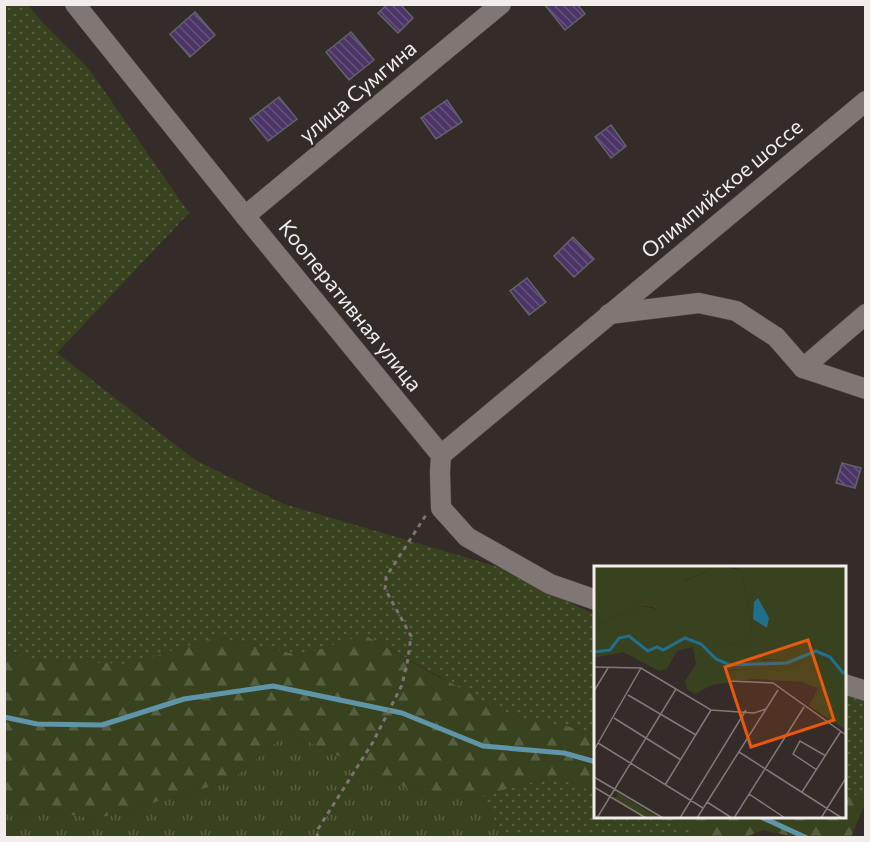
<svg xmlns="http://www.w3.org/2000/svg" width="870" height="842" font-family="Commissioner,sans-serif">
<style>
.grass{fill:url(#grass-tufts)}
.forest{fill:url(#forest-firs)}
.garden{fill:url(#garden-dots)}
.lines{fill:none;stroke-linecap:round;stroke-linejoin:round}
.stream{stroke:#5f95a8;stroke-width:5}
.building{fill:url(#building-back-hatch);stroke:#646169;stroke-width:1.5}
.minor-casing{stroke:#4f4946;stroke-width:21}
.path{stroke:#7b7471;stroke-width:3;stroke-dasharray:4.5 4.5;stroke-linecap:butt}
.minor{stroke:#807774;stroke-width:20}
.labels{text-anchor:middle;stroke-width:5;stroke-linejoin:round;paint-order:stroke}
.street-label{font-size:21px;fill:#f2edeb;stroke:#342c29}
.inset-river{fill:none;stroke:#206f8c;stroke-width:3}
.inset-road{fill:none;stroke:#807977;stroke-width:1.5}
.view{fill:#e8590c;fill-opacity:0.15;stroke:#e8590c;stroke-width:3}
.inset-edge{fill:none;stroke:#f2edeb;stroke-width:3}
</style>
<defs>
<pattern id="grass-tufts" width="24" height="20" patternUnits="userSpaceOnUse" patternTransform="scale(1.5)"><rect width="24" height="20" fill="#39421f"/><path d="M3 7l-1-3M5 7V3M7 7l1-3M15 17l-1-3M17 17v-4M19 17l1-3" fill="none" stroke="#565e40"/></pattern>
<pattern id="forest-firs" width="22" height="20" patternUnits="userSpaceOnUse" patternTransform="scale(1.5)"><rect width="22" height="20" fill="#39421f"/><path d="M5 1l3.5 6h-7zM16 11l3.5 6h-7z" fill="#565e40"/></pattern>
<pattern id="garden-dots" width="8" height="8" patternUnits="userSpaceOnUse" patternTransform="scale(1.5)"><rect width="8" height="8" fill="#39421f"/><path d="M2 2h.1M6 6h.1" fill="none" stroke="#565e40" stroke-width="1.8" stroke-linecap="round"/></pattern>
<pattern id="building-back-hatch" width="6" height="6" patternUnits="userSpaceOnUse" patternTransform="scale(1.5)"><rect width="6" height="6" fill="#4b3567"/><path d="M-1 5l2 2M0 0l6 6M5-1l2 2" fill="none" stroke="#65537d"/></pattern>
</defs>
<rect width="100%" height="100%" fill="#342c29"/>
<!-- grass -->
<path class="grass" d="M288,732L411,790L481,796L505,837L5,838V808L99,818L230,781Z"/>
<!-- forest -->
<g class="forest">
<path d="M365,635L442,679L595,736V793L556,776L481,796L411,790L288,732L230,781L99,818L5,808L4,646L28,660L128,664L217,637L300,655Z"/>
<path d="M845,789L865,801V804L851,837H794L763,830L746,837H712L656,817L844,816Z"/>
</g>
<!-- garden -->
<g class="garden">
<path d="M4,5H28L43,23L89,69L189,213L57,353L195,460L284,504L502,568L595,615V736L575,728L507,714L365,635L300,655L217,637L128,664L28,660L5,646Z"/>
<path d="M844,679L865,683V801L845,789Z"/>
<path d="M556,776L595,793L596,816L656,817L712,837H505L481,796Z"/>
</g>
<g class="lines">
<!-- stream -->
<g class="stream">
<path d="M4,717L37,724L102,725L184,699L273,686L402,713L483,746L564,753L596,762"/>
<path d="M759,816L807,838"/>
</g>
</g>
<!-- building -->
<g class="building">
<path d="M388,4H400L413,18L398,33L378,13Z"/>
<path d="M544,4H577L585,14L565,30Z"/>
<path d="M195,12L215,35L190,57L170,34Z"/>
<path d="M351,32L374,60L349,80L326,52Z"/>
<path d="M279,97L297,119L268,141L250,119Z"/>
<path d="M447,100L462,122L436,139L421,118Z"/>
<path d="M611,125L626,146L611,158L595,137Z"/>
<path d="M573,237L594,259L574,277L554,256Z"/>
<path d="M527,278L546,302L529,315L510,291Z"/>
<path d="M842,463L861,468L855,488L836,483Z"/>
</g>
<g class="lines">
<!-- minor casing -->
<g class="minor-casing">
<g id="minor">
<path d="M75,4L245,216L441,455L440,472L441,508L467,537L550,584L596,600"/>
<path d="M245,216L501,4"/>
<path d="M609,314L699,303L736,311L776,337L803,368"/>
<path d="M803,368L866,314"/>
<path d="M803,368L866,389"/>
<path d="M441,455L866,101"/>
<path d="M844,684L866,691"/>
</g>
</g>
<!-- path -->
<path class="path" d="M317,838L318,829L373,742L402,685L408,659L411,636L385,589L386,577L426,515"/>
<!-- minor -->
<use href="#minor" class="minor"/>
</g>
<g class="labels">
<!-- street labels -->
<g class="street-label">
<text transform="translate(358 92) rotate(-40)" y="7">улица Сумгина</text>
<text transform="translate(722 189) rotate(-40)" y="7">Олимпийское шоссе</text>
<text transform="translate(350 306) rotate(51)" y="7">Кооперативная улица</text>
</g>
</g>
<!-- overview -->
<g transform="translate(594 566)">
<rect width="252" height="252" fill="#342c29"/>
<path d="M86,0H125L90,15ZM137,0H252V105L249,107L245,103L243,92L215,77L205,79L190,93H169L163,87L155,72L158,58L147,4Z" fill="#39421f"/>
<path d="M215,77L243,92L245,103L237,94L217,92L186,105L169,102L132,104L133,99L144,96L190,93L205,79ZM24,227L65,252H53L21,233Z" fill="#39421f"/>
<path d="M46,40L69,44L128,78L145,79L155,72L169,93L163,97L133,99V105L169,102L186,105L217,92L237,94L252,108V164L215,140L224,122L207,116L159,113L118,119L101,128L93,123L91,115L102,98L99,81L83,85L73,103L65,105L29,86L0,92V60Z" fill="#39421f"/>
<path d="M0,0H86L91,15L125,0L147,4L158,58L155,72L145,79L128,78L59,41L46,40L0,60Z" fill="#39421f"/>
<path d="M164,32L175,52L173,62L159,53L160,36Z" fill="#206f8c"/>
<path class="inset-river" d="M0,86L16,84L25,72L35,70L54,85L63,81L69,84L91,72L107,78L122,93L136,99L193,97L222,85L236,91L249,107L252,106"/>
<path class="inset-road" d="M0,101L47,102L82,123M134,115L179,117L252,169M0,125L14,102M34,129L102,169M20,152L87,194M4,177L109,242M0,184L47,102M145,186L248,252M223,204L199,188L206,175L232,190M0,211L69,252M71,219L117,144M0,221L52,252M208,226L247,165M155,228L191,252M113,236L138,252M3,252L82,123L117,144L160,147L172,143M86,252L152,144M103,252L184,124M140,252L210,141M227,252L252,212"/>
<path class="view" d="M214,74L240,154L157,181L131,101Z"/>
<rect width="252" height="252" class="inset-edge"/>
</g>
<!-- border -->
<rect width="870" height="842" fill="none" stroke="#f2edeb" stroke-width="12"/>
</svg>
